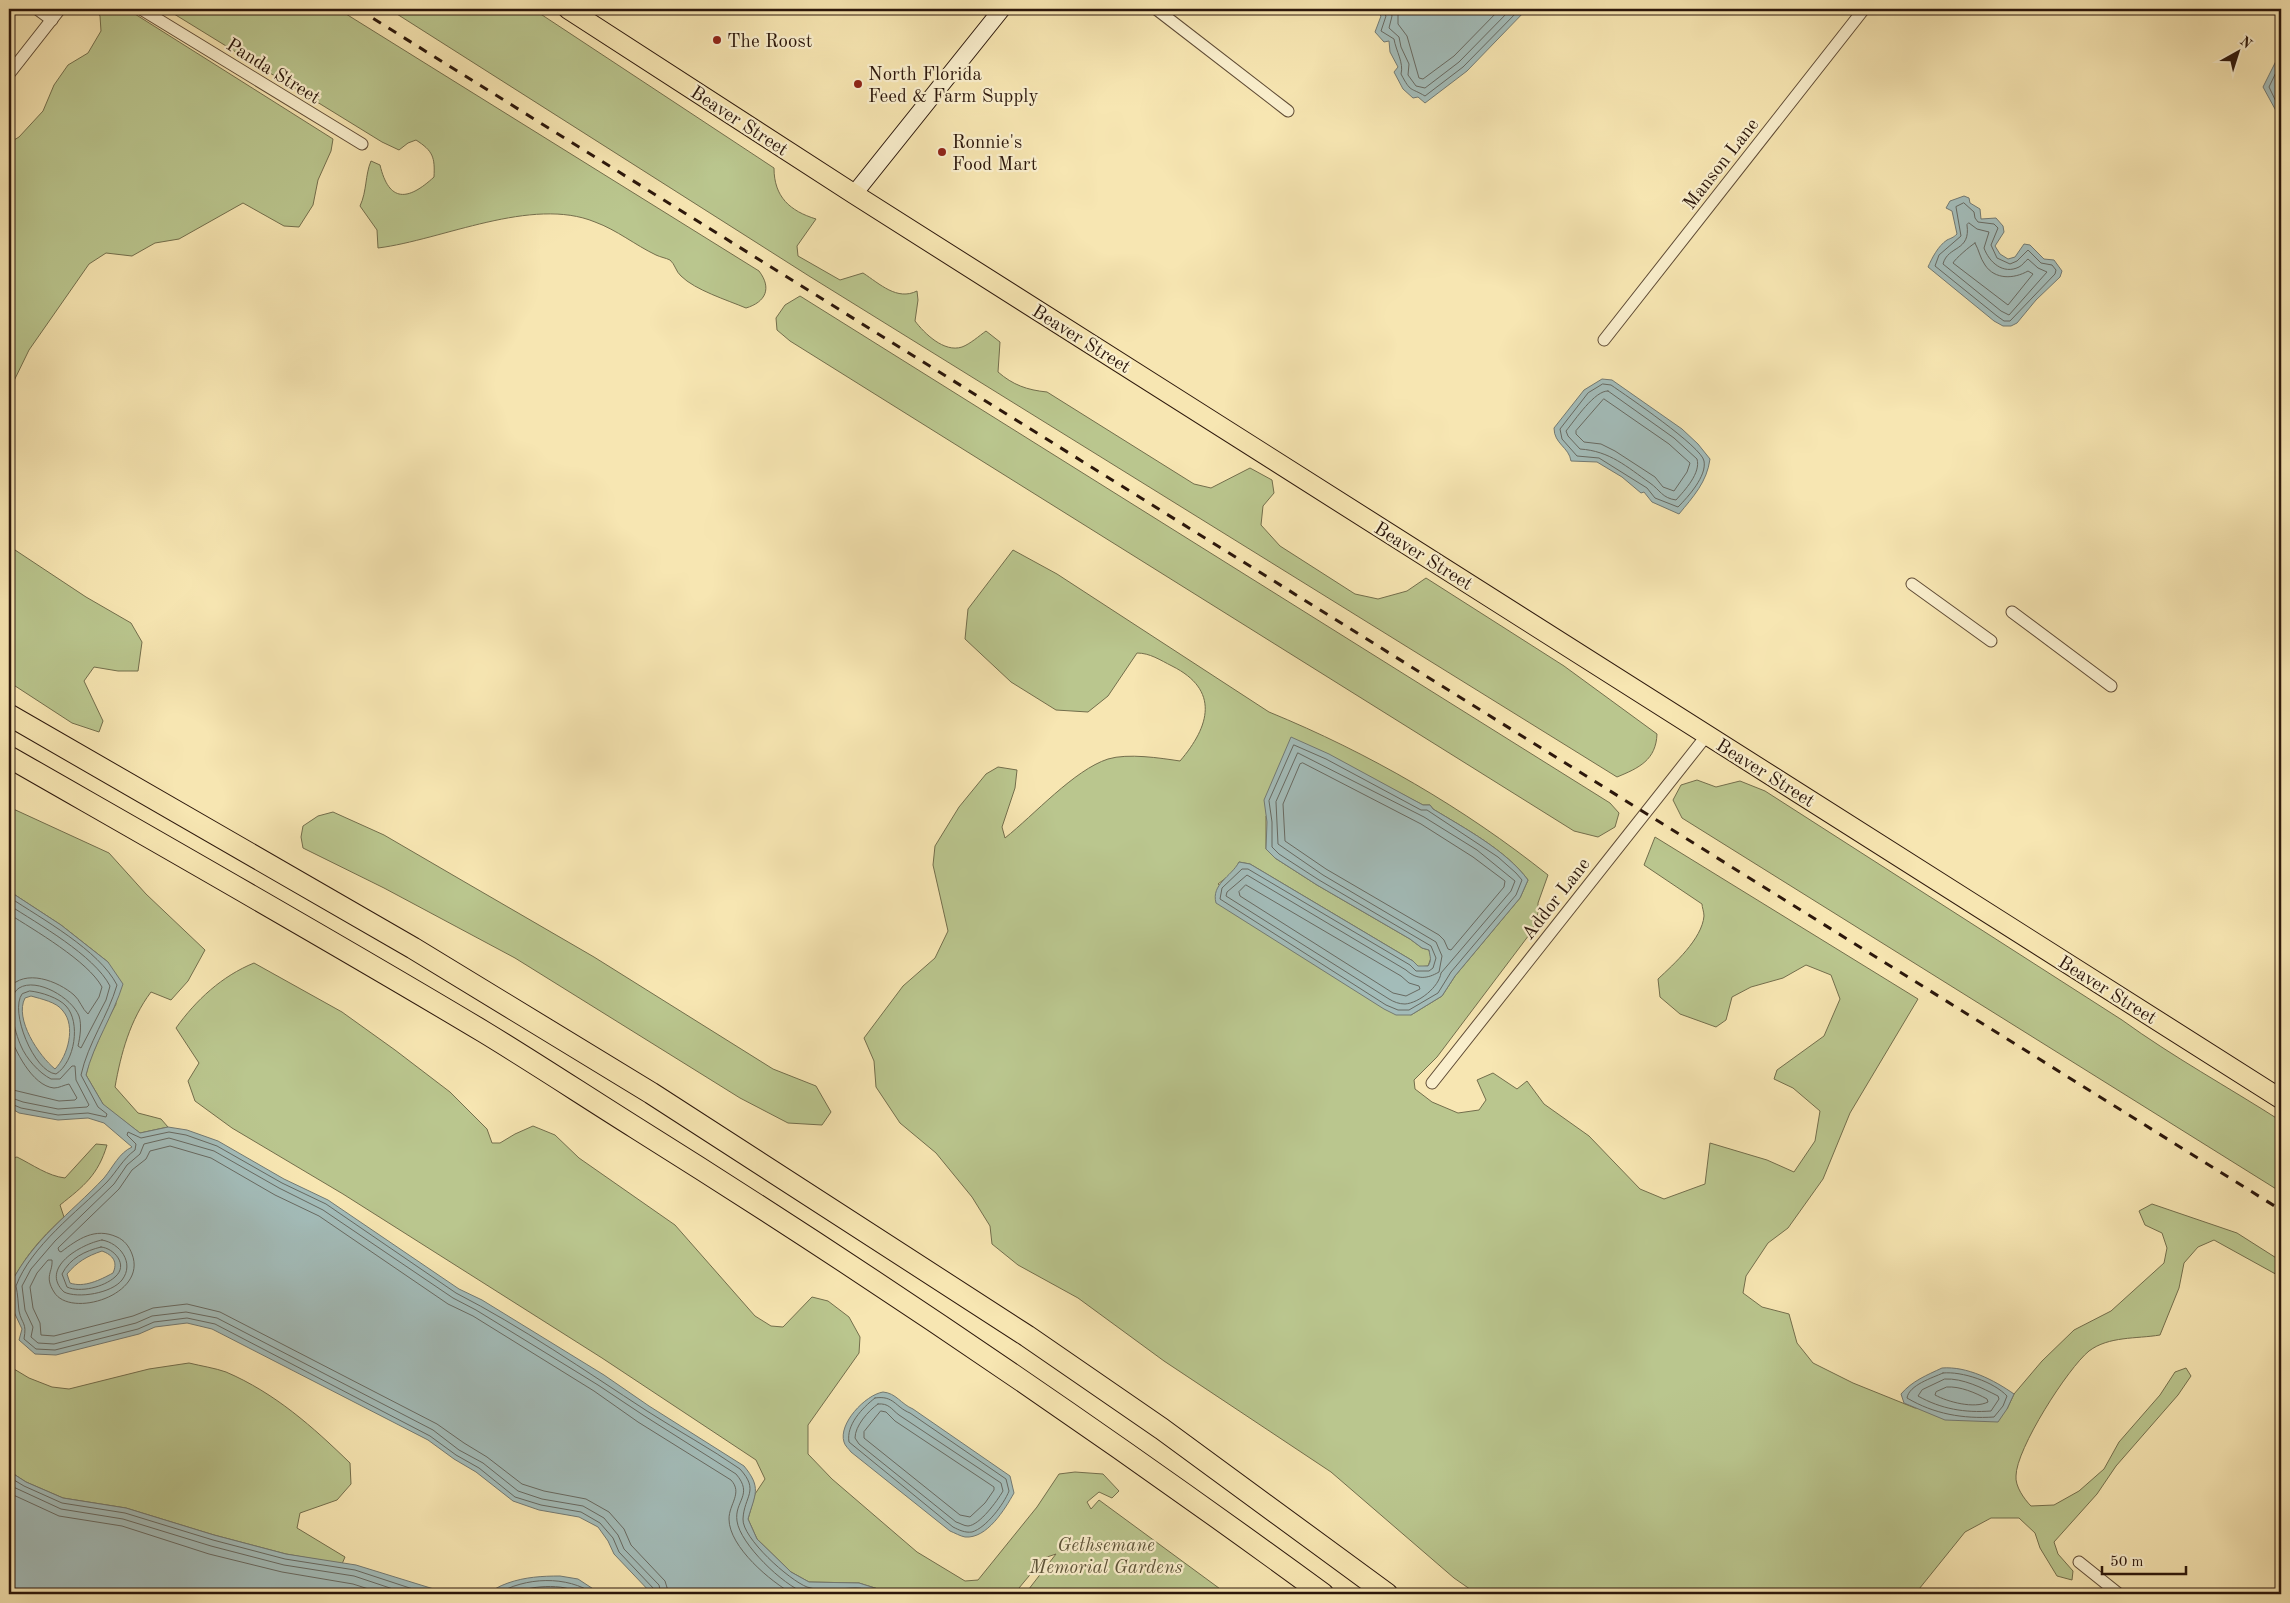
<svg xmlns="http://www.w3.org/2000/svg" width="2290" height="1603" font-family="'Old Standard TT',serif">
<style>
.green{fill:#bac68e;stroke:#736e4c;fill-rule:evenodd}
.water{fill:#a3bcb9;stroke:#737a73;fill-rule:evenodd}
.lines{fill:none;stroke-linecap:round;stroke-linejoin:round}
.shore{stroke:#686a62;stroke-width:1}
.street-casing{stroke:#5f4b35;stroke-width:13}
.secondary-casing{stroke:#2c170b;stroke-width:18}
.primary-casing{stroke:#2c170b;stroke-width:21}
.highway-casing{stroke:#2c170b;stroke-width:23}
.street{stroke:#faefcd;stroke-width:11}
.secondary{stroke:#faefcd;stroke-width:16}
.primary{stroke:#f7e6b2;stroke-width:19}
.highway{stroke:#f7e6b2;stroke-width:21}
.rail{stroke:#2c170b;stroke-width:3;stroke-dasharray:9 9;stroke-linecap:butt}
.poi-dot{fill:#8f2418;stroke:#faefcd;stroke-width:2}
.labels{text-anchor:middle;stroke-width:4.5;stroke-linejoin:round;paint-order:stroke}
.poi-label{font-size:19px;fill:#2c170b;stroke:#faefcd;text-anchor:start}
.street-label{font-size:19px;fill:#2c170b;stroke:#faefcd}
.park-label{font-size:19px;font-style:italic;fill:#5e5439;stroke:#faefcd}
</style>
<rect width="100%" height="100%" fill="#f7e6b2"/>
<filter id="stains"><feTurbulence type="fractalNoise" baseFrequency=".004" numOctaves="4"/><feColorMatrix values="0 0 0 0 .2 0 0 0 0 .09 0 0 0 0 .02 0 0 0 .5 -.17"/></filter>
<radialGradient id="worn" r=".72"><stop offset=".6" stop-color="#630" stop-opacity="0"/><stop offset="1" stop-color="#630" stop-opacity=".3"/></radialGradient>
<!-- green -->
<g class="green">
<path d="M96,9H127L333,139L331,151L318,180L313,205L299,227L284,226L243,203L179,239L155,243L132,256L106,253L89,264L29,350L9,391V143L19,137L43,111L54,85L68,65L88,53L101,31L100,16Z"/>
<path d="M166,9H338L759,271C772,288 766,302 746,308C727,300 695,290 681,276C676,272 675,264 670,260C666,258 660,257 656,255C635,245 617,230 595,222C532,196 442,240 378,248L377,230L360,206C367,191 365,175 371,161L380,165C389,203 408,201 434,177C435,157 433,151 416,140L408,143L399,150L382,142Z"/>
<path d="M389,9H533L774,168C774,197 790,211 816,219L797,246L798,256L840,280L863,273C880,284 897,301 917,291L918,300L915,321C924,333 944,353 962,347C970,344 979,336 986,331L1000,342L998,372C1013,385 1027,390 1047,392L1194,484L1211,488L1250,468L1272,480L1274,493L1263,506L1261,525L1280,546L1355,594L1378,599L1407,591L1426,578L1564,666L1657,734C1656,760 1639,768 1617,777L809,276Z"/>
<path d="M800,296L1610,803L1619,813L1615,827L1598,837L1574,831L790,341L777,330L776,318L785,305Z"/>
<path d="M9,546L86,597L131,623L142,642L138,671H118L94,667L84,681L103,721L99,732L72,723L9,682Z"/>
<path d="M1013,550L1057,574L1269,712C1369,753 1464,808 1548,875L1538,903V913L1532,931L1437,1057L1414,1080L1415,1089L1432,1102L1458,1113L1479,1110L1486,1100L1477,1080L1493,1073L1517,1089L1527,1081L1544,1104L1589,1136L1640,1189L1664,1199L1705,1184L1710,1143L1767,1160L1794,1172L1815,1141L1820,1111L1793,1088L1774,1079L1777,1070L1824,1036L1840,999L1831,975L1806,965L1783,978L1751,987L1732,997L1726,1020L1716,1027L1680,1014L1660,997L1658,979C1674,964 1702,939 1704,916C1704,912 1702,907 1702,904L1644,865L1655,837L1918,999L1850,1113L1823,1179L1788,1228L1768,1243L1746,1276L1743,1293L1762,1307L1789,1314L1797,1343L1813,1363L1853,1383L1915,1408L2007,1409L2014,1394L2042,1361L2074,1330L2111,1311L2164,1263L2167,1248L2162,1233L2145,1225L2139,1211L2152,1204L2237,1233L2281,1261V1277L2214,1240L2198,1247L2184,1263L2179,1288L2160,1335C2136,1339 2109,1336 2089,1351C2068,1368 2016,1449 2016,1476C2015,1486 2024,1499 2031,1506L2054,1505L2079,1491L2104,1469L2119,1442L2160,1395L2175,1372L2186,1368L2191,1376L2178,1395L2116,1466L2097,1494L2054,1542L2058,1554L2073,1571L2072,1580L2057,1576L2040,1548L2035,1533L2019,1518H1991L1965,1532L1915,1594H1477L1454,1578L1331,1472L1164,1361L1078,1298L1018,1265L992,1244L990,1226L972,1197L936,1153L900,1123L876,1087L874,1061L864,1038L903,986L935,958L948,931L933,865L935,846L959,807L986,774L998,767L1017,770L1015,788L1002,827L1005,838C1034,815 1074,770 1108,759C1128,753 1160,758 1180,761C1210,726 1220,690 1172,666C1160,660 1150,653 1137,653L1108,696L1088,712L1056,710L1011,682L965,639L968,609ZM1352,768L1423,805H1430L1433,809C1464,828 1506,850 1528,880L1520,898L1455,976L1442,996L1411,1015L1218,884L1235,871L1239,862L1250,864L1413,961L1418,967L1428,966L1431,958L1429,950L1422,948L1410,939L1317,885L1275,858L1266,849V816Z"/>
<path d="M1697,780L1716,787L1740,781L1765,791L2122,1020C2173,1057 2228,1087 2281,1121V1192L1682,818L1673,800L1681,785Z"/>
<path d="M9,807L109,853L146,894L205,950L188,981L171,1000L151,992C130,1020 121,1053 115,1087L138,1113L161,1119L168,1127L140,1133L104,1106L86,1075L89,1062L104,1027L116,1004L108,962L61,925L9,891Z"/>
<path d="M333,812L384,835L463,881L594,957L773,1069L816,1086L831,1112L822,1125L788,1123L740,1098L515,958L384,888L303,848L301,837L303,826L318,816Z"/>
<path d="M254,963L342,1012L395,1050L450,1092L487,1129L492,1143H500L515,1134L533,1126L555,1135L579,1158L675,1225L755,1316L771,1326L783,1327L812,1297L828,1301L849,1317L860,1337L859,1353L808,1425V1454L832,1479L917,1552L965,1581L978,1580L1037,1507L1059,1474L1075,1472L1103,1474L1119,1491L1112,1498L1099,1492L1087,1502L1091,1509L1099,1500L1227,1594H1025L1056,1554L1044,1558L1014,1594H894L859,1583L809,1582L791,1572L757,1539L748,1519L755,1494L765,1479L756,1460L602,1358L343,1194L232,1128L195,1101L188,1081L199,1063L176,1028C196,1000 222,976 254,963Z"/>
<path d="M96,1144L107,1145C98,1175 84,1186 60,1205L64,1217C39,1240 24,1257 9,1288V1159L17,1157C33,1165 48,1176 65,1178Z"/>
<path d="M189,1363C201,1366 215,1368 226,1372C275,1393 313,1427 350,1463L351,1484L337,1500L300,1513L297,1528L345,1557L342,1564L286,1554L214,1535L126,1508L63,1498L26,1482L9,1471V1366L29,1378L52,1387L69,1389L149,1369Z"/>
</g>
<!-- water -->
<g class="water">
<path d="M1375,9H1527L1467,71L1425,103L1418,97L1413,98L1403,89L1394,72L1398,67L1390,52L1389,41L1384,42L1375,32L1381,16Z"/>
<path d="M2281,51V120L2263,87Z"/>
<path d="M1964,196L1969,198L1970,203L1980,209L1981,219L1996,218L2003,226L2004,232L1995,246L2000,254L2008,259L2015,257L2024,244L2030,245L2044,259L2054,260L2062,271L2060,277L2036,300L2017,323L2011,326H2003L1994,321L1928,267C1932,258 1938,246 1947,240C1951,238 1953,238 1957,234L1952,211L1946,208L1950,201Z"/>
<path d="M1602,379L1612,380L1682,429L1698,444L1710,459C1707,482 1693,497 1679,514L1652,502L1644,492L1641,493L1622,477L1597,462L1571,461C1569,447 1554,444 1554,428L1584,390Z"/>
<path d="M1291,737L1329,754L1423,805H1430L1433,809C1464,828 1506,850 1528,880L1520,898L1455,976L1442,996L1411,1015H1396L1384,1009L1216,903C1211,884 1231,877 1239,862L1250,864L1413,961L1418,966H1428C1432,960 1430,957 1429,950L1422,948L1410,939L1317,885L1275,858L1266,849L1267,822L1264,800Z"/>
<path d="M9,891L61,925L108,962L123,984C113,1016 94,1043 86,1075L103,1104L140,1133L168,1127L187,1130L218,1141L284,1179L328,1200L459,1289L482,1300L604,1375L649,1406L744,1466C762,1488 755,1494 748,1519L757,1539L791,1572L809,1582L859,1583L894,1594H652L614,1554L608,1541L598,1527L579,1517L539,1510L513,1501L476,1472L454,1459L428,1440L212,1329L187,1323L155,1327L139,1334L56,1355L35,1354L19,1340L22,1329L14,1312V1299L10,1285C33,1239 70,1214 104,1178C113,1167 119,1153 132,1147L104,1123L88,1118L58,1120L19,1113L9,1107ZM31,996C41,999 57,1002 63,1011C76,1026 68,1056 55,1069C39,1056 14,1019 25,998ZM102,1251C113,1255 118,1262 113,1273C100,1280 84,1288 70,1283L67,1274C77,1262 87,1256 102,1251Z"/>
<path d="M1942,1368C1967,1366 1994,1380 2014,1394L2007,1409L1998,1422L1945,1420L1904,1403L1901,1394C1912,1381 1927,1375 1942,1368Z"/>
<path d="M883,1392C896,1393 901,1404 913,1409L1010,1476L1014,1493C1005,1509 987,1539 965,1537C960,1536 955,1533 950,1531L851,1452C849,1449 845,1446 844,1442C838,1424 865,1395 883,1392Z"/>
<path d="M9,1471L26,1482L63,1498L126,1508L214,1535L286,1554L356,1565L450,1594H9Z"/>
<path d="M560,1576L578,1579L601,1594H482C492,1592 498,1586 508,1583C525,1577 542,1576 560,1576Z"/>
</g>
<g class="lines">
<!-- shore -->
<g class="shore">
<path d="M1381,9L1386,16L1381,31L1394,39C1396,51 1404,63 1401,74C1411,93 1410,87 1425,96L1463,67L1520,9"/>
<path d="M1390,9L1392,16L1389,28L1399,37L1401,47L1409,64L1408,75L1416,86L1425,88L1459,62L1511,9"/>
<path d="M1398,9V24L1407,36L1419,78L1423,79L1454,56L1500,9"/>
<path d="M2281,62L2269,87L2281,112"/>
<path d="M1964,203L1974,212L1975,218L1978,222L1994,224L1998,228L1991,245L1997,258L2010,264L2017,261L2028,250L2041,263L2052,265L2056,270L2055,274L2010,321H2004L1997,316L1935,266L1939,255L1961,236L1956,207Z"/>
<path d="M1969,223L1977,229L1989,232L1984,248C1989,262 2003,275 2019,267C2023,265 2025,261 2028,259L2038,268L2047,272L2009,315L2001,311L1943,264C1948,245 1971,252 1967,225Z"/>
<path d="M1975,243C1979,250 1980,258 1985,265C1995,280 2014,279 2028,271L2033,274L2008,305L1953,263C1955,259 1970,246 1975,243Z"/>
<path d="M1603,384L1611,385C1627,396 1702,447 1704,461C1707,476 1688,497 1678,507L1655,498L1647,488L1599,458L1577,456L1562,439L1560,429L1588,393Z"/>
<path d="M1608,391L1674,438L1697,459C1701,473 1685,490 1676,500C1662,498 1660,490 1650,483C1627,467 1610,451 1580,449L1568,436L1566,431C1575,420 1595,390 1608,391Z"/>
<path d="M1604,399L1669,444L1690,463L1687,472L1674,491L1663,487L1655,477L1615,451L1601,444L1584,442L1576,434V431Z"/>
<path d="M1294,745L1326,759L1421,810H1427L1498,857L1516,873L1522,880L1516,895L1451,972L1438,993L1409,1010H1398L1386,1005L1220,899L1222,888L1242,869H1248L1410,965L1416,971H1429L1433,968L1436,958L1431,946L1319,880L1279,854L1272,847V822L1269,801Z"/>
<path d="M1298,753L1424,817L1477,850L1515,881L1511,891L1441,973C1439,987 1419,1003 1405,1004C1399,1004 1394,1002 1389,999L1226,896L1227,892L1247,875L1406,970C1417,980 1427,979 1439,972L1442,956L1436,942L1323,875L1278,844L1276,802Z"/>
<path d="M1303,763L1421,824L1473,857L1505,881L1504,887L1451,950L1448,949L1444,940L1439,935L1326,869L1285,841L1283,804L1300,764Z"/>
<path d="M1246,885L1401,976L1409,983L1419,986L1420,989L1406,996L1393,993L1240,896L1239,892Z"/>
<path d="M9,897C42,919 99,950 117,985C108,1016 88,1043 81,1075L98,1107L107,1114L106,1117L88,1113L58,1115L21,1108L9,1103"/>
<path d="M9,905C38,924 94,955 110,986L106,1000L81,1048L78,1046C80,1037 82,1025 79,1016C72,998 37,977 19,988C5,997 15,1033 21,1046C26,1058 39,1073 51,1079H60L72,1066H75L76,1080L89,1105L87,1107L58,1109L23,1102L9,1097"/>
<path d="M9,914C34,930 88,961 102,987L99,997L88,1014C82,1009 80,1000 74,995C58,981 25,968 9,988"/>
<path d="M30,991C41,992 59,998 66,1006C81,1022 75,1062 56,1074C34,1072 9,1011 22,994Z"/>
<path d="M9,1032C14,1049 32,1086 54,1088C59,1088 64,1085 69,1084L77,1098L75,1100L59,1101L9,1089"/>
<path d="M102,1240C120,1243 135,1263 122,1280C112,1293 78,1299 64,1292C39,1268 81,1244 102,1240Z"/>
<path d="M101,1247C114,1248 129,1265 115,1277C104,1287 80,1293 67,1287L62,1274C70,1258 85,1251 101,1247Z"/>
<path d="M1943,1373C1962,1371 1994,1382 2007,1396L2003,1406L1994,1417C1963,1419 1934,1414 1907,1398C1909,1385 1932,1378 1943,1373Z"/>
<path d="M1945,1379C1963,1378 1982,1388 1998,1396L1999,1399L1991,1411C1965,1413 1941,1409 1918,1396L1922,1390Z"/>
<path d="M1947,1387C1960,1386 1976,1393 1987,1399L1988,1402C1974,1409 1948,1402 1935,1395L1936,1392Z"/>
<path d="M875,1398C894,1395 895,1407 910,1413L1006,1479L1009,1491C1004,1504 986,1528 972,1532C965,1533 959,1530 953,1527L849,1442C846,1425 862,1408 875,1398Z"/>
<path d="M878,1404C889,1403 891,1409 899,1415L1001,1483L1003,1491C997,1501 980,1525 968,1526C964,1526 960,1523 956,1522L859,1444L855,1438C855,1426 868,1411 878,1404Z"/>
<path d="M881,1411L886,1412L895,1421L994,1487V1490L985,1503L970,1517L960,1515L864,1438V1432Z"/>
<path d="M9,1477L24,1486L62,1503L125,1513L213,1540L285,1559L355,1570L428,1594"/>
<path d="M9,1485L61,1509L123,1519L211,1546L284,1565L354,1576L408,1594"/>
<path d="M9,1493L59,1516L122,1526L209,1554L282,1572L353,1584L384,1594"/>
<path d="M497,1594C525,1577 567,1575 594,1594"/>
<path d="M509,1594C531,1586 561,1582 582,1594"/>
<path d="M655,1594L654,1589L619,1552L613,1538L600,1523L581,1512L541,1505L515,1497L479,1468L456,1455L430,1436L215,1324L187,1318L154,1322L138,1329L55,1350L36,1349L24,1339C27,1322 22,1325 19,1311C18,1303 18,1295 16,1286C31,1246 77,1212 107,1182C117,1171 123,1159 135,1150L136,1144L127,1135L128,1132L141,1138L169,1132L186,1135L217,1146L282,1183L326,1204L456,1293C522,1327 584,1370 647,1411C678,1431 710,1448 740,1469C760,1491 744,1496 743,1519C742,1538 789,1580 807,1587C822,1592 841,1588 856,1588C865,1588 874,1592 883,1594"/>
<path d="M661,1594L659,1585L624,1549L618,1535L604,1518L583,1506L542,1499L518,1491L483,1463L459,1450L433,1430L217,1318L186,1312L152,1316L136,1323L54,1344L38,1343L31,1337L33,1327L25,1310L22,1286L31,1269L55,1241L114,1184L127,1165L140,1154L144,1144L169,1138L214,1151L279,1188L323,1210L453,1298L476,1310L598,1385L643,1415L736,1474C754,1495 734,1501 737,1521C740,1544 783,1585 805,1593C810,1594 816,1594 821,1594"/>
<path d="M669,1594L665,1581L631,1545L624,1529L609,1512L586,1499L544,1491L522,1484L487,1457L464,1443L437,1424L220,1312L187,1304L153,1308L133,1316L54,1336L41,1335L40,1323L33,1308L30,1287L37,1273L48,1260H52C53,1272 44,1276 54,1292C70,1319 148,1295 132,1254C129,1246 124,1240 117,1237C95,1227 78,1239 61,1252L59,1251L58,1248L119,1189L132,1170L146,1159L150,1151L170,1146L211,1158L275,1195L319,1216L448,1304L473,1316L594,1391L638,1422L731,1480C743,1493 729,1504 729,1519C729,1547 771,1582 793,1594"/>
</g>
<!-- street casing -->
<g class="street-casing">
<g id="street">
<path d="M37,9L52,20"/>
<path d="M141,9L362,144"/>
<path d="M1156,9L1288,111"/>
<path d="M9,74L60,9"/>
<path d="M1604,340L1864,9"/>
<path d="M1912,584L1991,641"/>
<path d="M2012,612L2111,686"/>
<path d="M1432,1083L1707,735"/>
<path d="M2079,1562L2119,1594"/>
</g>
</g>
<!-- secondary casing -->
<g class="secondary-casing">
<path id="secondary" d="M854,194L1002,9"/>
</g>
<!-- primary casing -->
<g class="primary-casing">
<path id="primary" d="M568,9L854,194L2281,1099"/>
</g>
<!-- highway casing -->
<g class="highway-casing">
<g id="highway">
<path d="M9,715L413,948L651,1093L1027,1336L1162,1429L1387,1594"/>
<path d="M9,757C168,848 327,938 484,1032C535,1063 585,1096 636,1128C871,1275 1100,1431 1323,1594"/>
</g>
</g>
<!-- street -->
<use href="#street" class="street"/>
<!-- secondary -->
<use href="#secondary" class="secondary"/>
<!-- primary -->
<use href="#primary" class="primary"/>
<!-- highway -->
<use href="#highway" class="highway"/>
<!-- rail -->
<path class="rail" d="M358,9L2281,1210"/>
</g>
<!-- markers -->
<g class="poi-dot">
<circle cx="717" cy="40" r="5"/>
<circle cx="858" cy="84" r="5"/>
<circle cx="942" cy="152" r="5"/>
</g>
<g class="labels">
<!-- poi labels -->
<g class="poi-label">
<text x="727" y="47">The Roost</text>
<text x="868" y="80">North Florida<tspan x="868" dy="22">Feed &amp; Farm Supply</tspan></text>
<text x="952" y="148">Ronnie's<tspan x="952" dy="22">Food Mart</tspan></text>
</g>
<!-- street labels -->
<g class="street-label">
<text transform="translate(274 70) rotate(32)" y="7">Panda Street</text>
<text transform="translate(740 120) rotate(33)" y="7">Beaver Street</text>
<text transform="translate(1720 163) rotate(-52)" y="7">Manson Lane</text>
<text transform="translate(1082 338) rotate(32)" y="7">Beaver Street</text>
<text transform="translate(1424 555) rotate(32)" y="7">Beaver Street</text>
<text transform="translate(1766 772) rotate(32)" y="7">Beaver Street</text>
<text transform="translate(1555 898) rotate(-52)" y="7">Addor Lane</text>
<text transform="translate(2108 989) rotate(32)" y="7">Beaver Street</text>
</g>
<!-- park labels -->
<g class="park-label">
<text x="1106" y="1551">Gethsemane<tspan x="1106" dy="22">Memorial Gardens</tspan></text>
</g>
</g>
<!-- margin -->
<rect width="2290" height="1603" fill="none" stroke="#f7e6b2" stroke-width="30"/>
<rect x="10" y="10" width="2270" height="1583" fill="none" stroke="#2c170b" stroke-width="2.5"/>
<rect x="15" y="15" width="2260" height="1573" fill="none" stroke="#2c170b"/>
<!-- north arrow -->
<g transform="translate(2238 52) rotate(39)" stroke="#faefcd" stroke-width="4" paint-order="stroke">
<path d="M0-4L9 19L0 12L-9 19Z" fill="#2c170b"/>
<text y="-8" font-size="14" font-weight="bold" text-anchor="middle" fill="#2c170b">N</text>
</g>
<!-- scale -->
<path d="M2102 1566v8h84v-8" fill="none" stroke="#2c170b" stroke-width="2.5"/>
<text x="2110" y="1566" font-size="15" fill="#2c170b" stroke="#faefcd" stroke-width="4" paint-order="stroke">50 m</text>
<rect width="100%" height="100%" filter="url(#stains)"/>
<rect width="100%" height="100%" fill="url(#worn)"/>
</svg>
